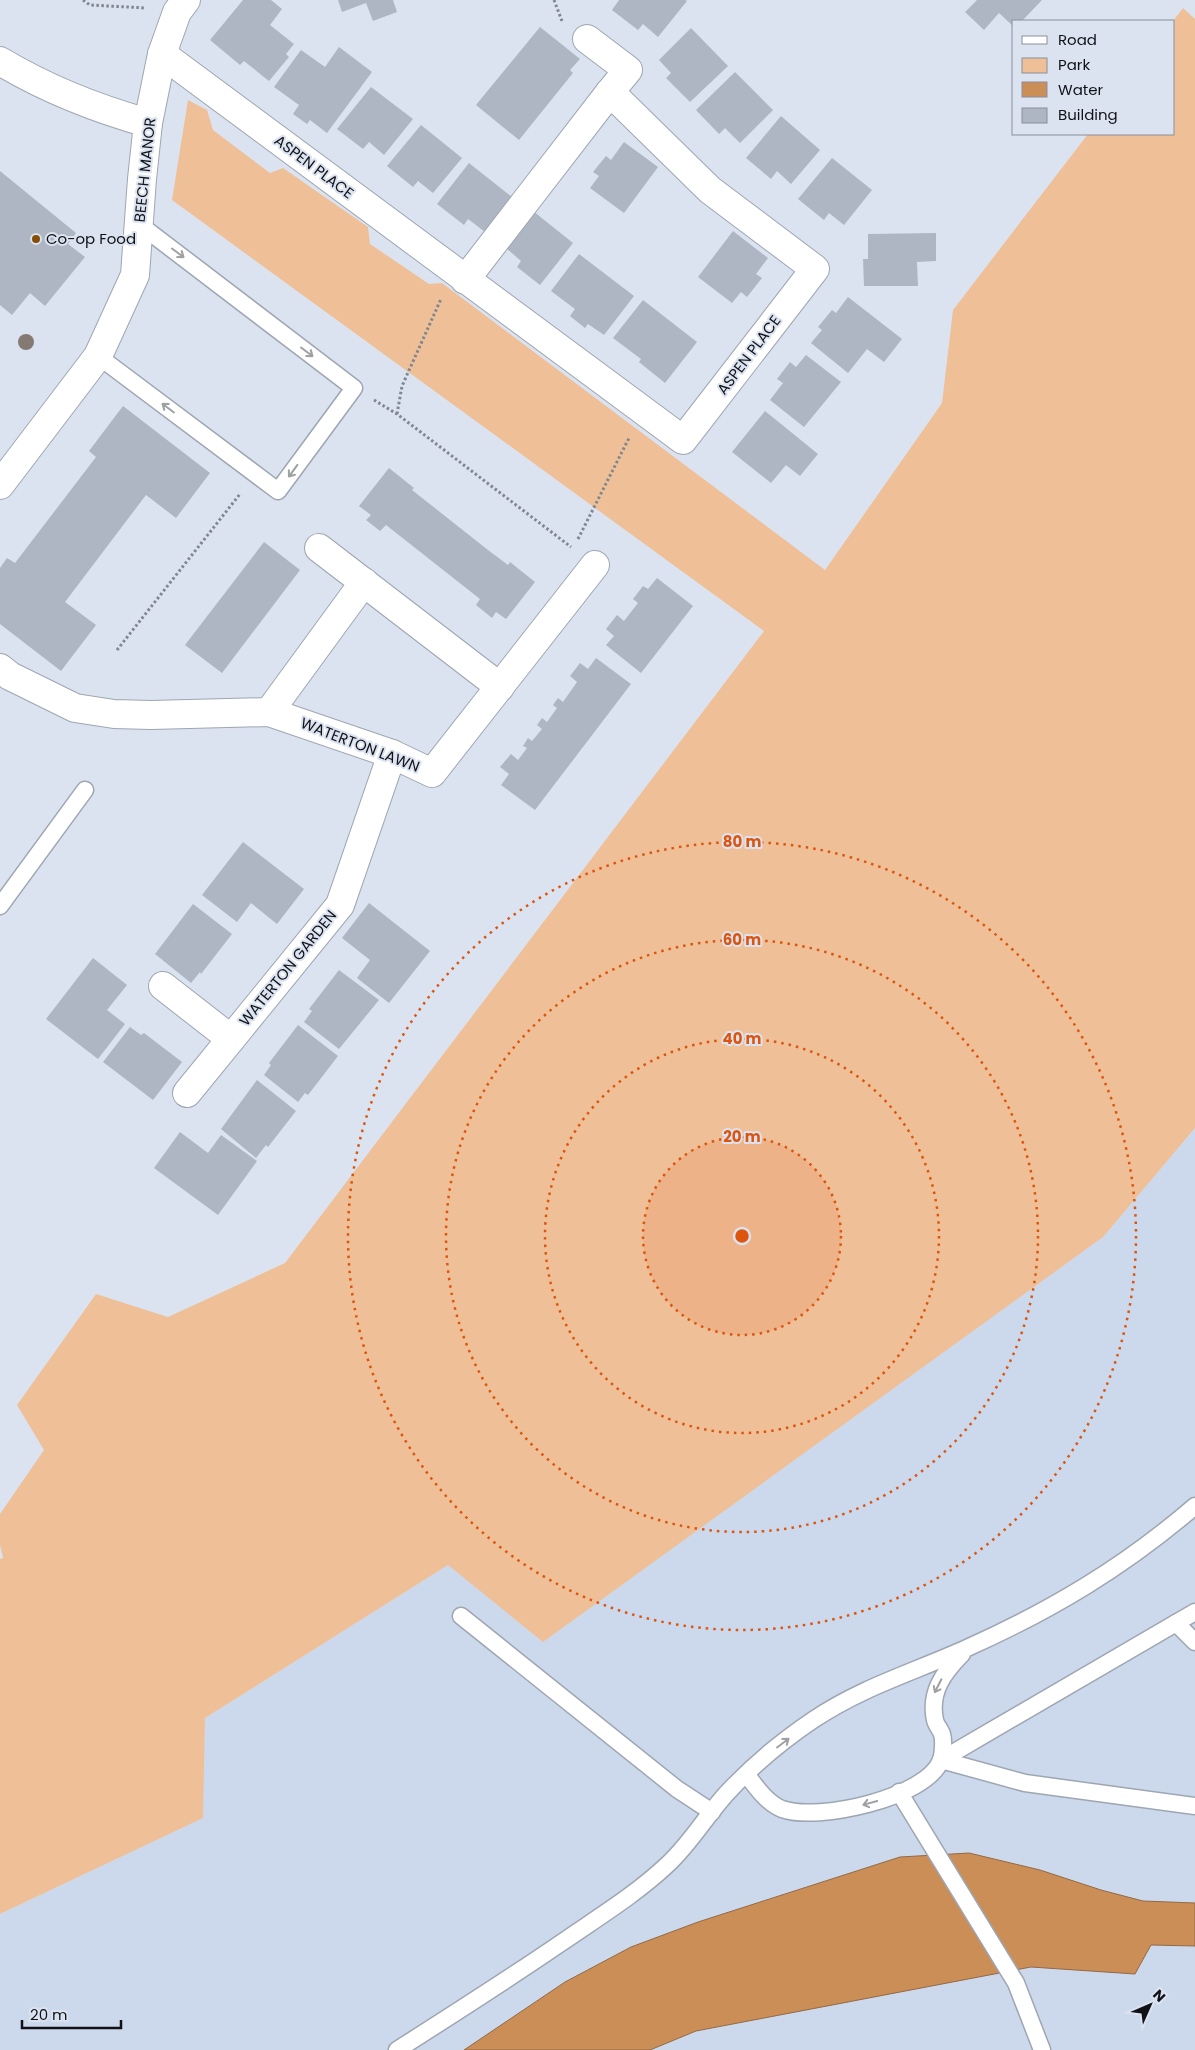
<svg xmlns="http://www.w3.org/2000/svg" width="1195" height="2050" font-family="Poppins,sans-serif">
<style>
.built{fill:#ccd9ec}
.green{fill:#efc098}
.water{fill:#cb8e57;stroke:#936944}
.building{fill:#aeb6c3}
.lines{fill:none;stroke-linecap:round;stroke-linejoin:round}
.service-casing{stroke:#9ea6b2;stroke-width:19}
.minor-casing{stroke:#9ea6b2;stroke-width:30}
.path{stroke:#818690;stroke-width:3;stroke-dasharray:2.5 2.5;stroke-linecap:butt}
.service{stroke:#fff;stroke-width:16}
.minor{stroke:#fff;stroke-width:28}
.tree{fill:#857a73}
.oneway{stroke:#9fa0a2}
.ring{fill:none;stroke:#dd550d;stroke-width:2.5;stroke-dasharray:2.5 5}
.poi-dot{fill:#874d05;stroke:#dbe3f0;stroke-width:2}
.labels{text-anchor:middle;stroke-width:4;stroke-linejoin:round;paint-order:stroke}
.street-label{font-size:15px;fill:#101217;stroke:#dbe3f0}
.poi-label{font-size:15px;fill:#101217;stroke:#dbe3f0;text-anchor:start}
.centre{fill:#dd550d;stroke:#dbe3f0;stroke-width:2.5}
.ring-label{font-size:15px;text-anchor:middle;font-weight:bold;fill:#dd550d;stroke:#dbe3f0;stroke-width:4;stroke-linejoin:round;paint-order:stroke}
</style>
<rect width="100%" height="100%" fill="#dbe3f0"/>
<!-- built -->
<path class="built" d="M1195,1128V2050H0V1914L202,1818L205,1718L448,1565L1102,1237Z"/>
<!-- green -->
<path class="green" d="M1183,8L1195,19V1128L1103,1237L543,1642L448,1565L205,1718L203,1818L0,1914V1559L3,1558L0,1545V1514L44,1450L17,1405L96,1294L168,1317L285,1263L764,631L172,200L188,100L207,110L213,130L270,173L283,168L368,227L370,244L429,284L442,283L825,570L942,403L953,310L1088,134H1174L1173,21Z"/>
<!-- water -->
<path class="water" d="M969,1853L1040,1870L1101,1890L1143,1901L1195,1903V1946L1151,1945L1135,1974L1031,1967L696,2031L650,2050H464L565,1982L631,1947L698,1922L900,1857Z"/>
<!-- building -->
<g class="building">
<path d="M243,0H271L282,9L270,25L294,44L286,54L289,57L269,81L244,61L240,65L210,40Z"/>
<path d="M338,0H393L397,12L373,21L366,3L342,12Z"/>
<path d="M619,0H685L687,1L658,37L643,24L638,30L612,10Z"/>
<path d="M977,0H1042L1022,21H1014V27L999,13L984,30L965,12Z"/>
<path d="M540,27L580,59L570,70L573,73L519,140L476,105Z"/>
<path d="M691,28L728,66L690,102L666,78L671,73L659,60Z"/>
<path d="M339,47L372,72L327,133L310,120L307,124L293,114L299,105L274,87L301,50L325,67Z"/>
<path d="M735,72L773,110L740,143L725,128L719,134L696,110Z"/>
<path d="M371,87L413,119L384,155L369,142L363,149L337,129Z"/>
<path d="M781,116L820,150L791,184L777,171L771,179L746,158Z"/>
<path d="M421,125L462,158L433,193L418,181L413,187L387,166Z"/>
<path d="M624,142L658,167L624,213L590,188L599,176L593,172L606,156L611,160Z"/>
<path d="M832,158L872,190L844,225L829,213L824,220L798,199Z"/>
<path d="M469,163L512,197L485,232L468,219L464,225L437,204Z"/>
<path d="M0,171L76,233L68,244L85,257L45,306L30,293L12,315L0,305Z"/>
<path d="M533,211L573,243L540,285L517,267L521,261L505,247Z"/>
<path d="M733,231L768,258L756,274L762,278L747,297L741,292L732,303L698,277Z"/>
<path d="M936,233V261L917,262L918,286H864L863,259H868V234Z"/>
<path d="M579,254L634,296L604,335L588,324L585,328L570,316L575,309L551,291Z"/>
<path d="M848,297L902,339L884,362L867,349L848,373L811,343L822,330L818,327L832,310L836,313Z"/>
<path d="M643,300L697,342L665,383L639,362L641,359L613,338Z"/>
<path d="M806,355L841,382L804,427L770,400L783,383L777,379L790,362L796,367Z"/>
<path d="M123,406L210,473L176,518L146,495L65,602L96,625L61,671L0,624V568L7,558L15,563L96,457L89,451Z"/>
<path d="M765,411L818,454L800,476L786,465L771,483L732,452Z"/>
<path d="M389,468L414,488L412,490L488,550L508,565L510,562L535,582L506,619L496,612L492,618L476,605L480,599L386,525L380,531L366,520L371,515L359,506Z"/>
<path d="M264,542L300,570L222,673L185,645Z"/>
<path d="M657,578L693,606L641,673L606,645L614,636L606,629L617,615L624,621L638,603L633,599L643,586L648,589Z"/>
<path d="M596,658L631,684L535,810L501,785L509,774L500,767L511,754L518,760L527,748L523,746L528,738L532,741L542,729L537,725L542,718L547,722L557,708L553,705L558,698L563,702L577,682L570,676L580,663L588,669Z"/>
<path d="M243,842L304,889L277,924L251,903L237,922L202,895Z"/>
<path d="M369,903L430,951L389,1003L357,978L370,960L342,938Z"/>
<path d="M193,904L232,934L201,974L200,972L191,983L155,954Z"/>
<path d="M93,958L127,985L107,1010L125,1024L98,1059L46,1019Z"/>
<path d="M339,970L379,1000L339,1049L304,1022L312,1011L309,1009Z"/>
<path d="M298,1025L338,1056L308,1095L305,1093L298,1102L264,1075L271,1065L269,1063Z"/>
<path d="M130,1027L141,1035L144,1033L182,1062L153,1100L103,1062Z"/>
<path d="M257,1080L296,1111L268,1147L266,1145L256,1158L221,1129Z"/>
<path d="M180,1132L208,1153L221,1135L257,1161L218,1215L154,1168Z"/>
</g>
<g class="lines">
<!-- service casing -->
<g class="service-casing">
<g id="service">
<path d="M98,356L278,491L354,388L139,224"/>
<path d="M0,906L85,790"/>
<path d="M461,1616L677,1789L712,1812"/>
<path d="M1176,1623L1195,1612"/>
<path d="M941,1760L1176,1623L1195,1642"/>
<path d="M941,1760L1025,1783L1195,1806"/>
<path d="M747,1775C756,1787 767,1803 782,1809C817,1822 927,1798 941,1760C943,1754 944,1740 942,1734C940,1729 936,1725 935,1720C929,1692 944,1672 962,1654"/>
<path d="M899,1792L1016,1983L1042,2050"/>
<path d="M397,2050C452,2015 507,1980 561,1943C597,1918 635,1895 667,1865C690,1844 706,1816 727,1793C752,1766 782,1741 813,1720C862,1687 914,1672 967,1648C1052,1610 1124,1567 1195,1506"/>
</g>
</g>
<!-- minor casing -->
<g class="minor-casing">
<g id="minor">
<path d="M587,39L628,70L610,92"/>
<path d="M162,54L683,440L815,269L710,190L610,92L465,280"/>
<path d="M0,61C45,88 98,109 148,123"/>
<path d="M0,485L98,356L135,275L142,179L148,123L162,54L177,12L186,0"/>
<path d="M319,548L500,687"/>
<path d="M0,668L10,676L75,708L114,714L151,715L269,712L392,754L432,773L595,565"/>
<path d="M269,712L364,582"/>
<path d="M163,986L231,1039"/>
<path d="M187,1093L340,905L392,754"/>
</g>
</g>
<!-- path -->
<g class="path">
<path d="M83,0L90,5L146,8"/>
<path d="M554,0L562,21"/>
<path d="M374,400L397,414L571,547"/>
<path d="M397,414L402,386L441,299"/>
<path d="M578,539L629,438"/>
<path d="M117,650L240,494"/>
</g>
<!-- service -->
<use href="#service" class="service"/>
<!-- minor -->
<use href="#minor" class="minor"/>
</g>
<!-- trees -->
<circle class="tree" cx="26" cy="342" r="8"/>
<!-- one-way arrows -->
<defs><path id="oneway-shaft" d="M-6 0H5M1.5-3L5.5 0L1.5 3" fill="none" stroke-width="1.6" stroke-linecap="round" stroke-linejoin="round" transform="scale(1.25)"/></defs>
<g class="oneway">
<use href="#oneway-shaft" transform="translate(178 253) rotate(37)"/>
<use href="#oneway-shaft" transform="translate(307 352) rotate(37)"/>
<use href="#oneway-shaft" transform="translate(168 408) rotate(-143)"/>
<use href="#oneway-shaft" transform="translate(293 471) rotate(126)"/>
<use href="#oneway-shaft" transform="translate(938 1686) rotate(117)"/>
<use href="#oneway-shaft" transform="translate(783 1743) rotate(-37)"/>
<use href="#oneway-shaft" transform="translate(870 1803) rotate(165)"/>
</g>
<!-- distance rings -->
<circle cx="742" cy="1236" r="99" fill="#dd550d" fill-opacity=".12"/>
<g class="ring">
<circle cx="742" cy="1236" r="99"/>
<circle cx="742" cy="1236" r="197"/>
<circle cx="742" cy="1236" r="296"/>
<circle cx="742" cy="1236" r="394"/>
</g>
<!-- markers -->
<circle class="poi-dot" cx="36" cy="239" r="5"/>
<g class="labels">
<!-- street labels -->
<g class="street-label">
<text transform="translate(314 167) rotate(37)" y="5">ASPEN PLACE</text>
<text transform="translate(145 170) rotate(-84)" y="5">BEECH MANOR</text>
<text transform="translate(749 355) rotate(-53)" y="5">ASPEN PLACE</text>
<text transform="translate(360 745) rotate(21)" y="5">WATERTON LAWN</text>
<text transform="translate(288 968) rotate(-51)" y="5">WATERTON GARDEN</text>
</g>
<!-- poi labels -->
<g class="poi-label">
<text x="46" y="244">Co-op Food</text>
</g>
</g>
<circle cx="742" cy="1236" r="8" class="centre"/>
<g class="ring-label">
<text x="742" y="847">80 m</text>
<text x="742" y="945">60 m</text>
<text x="742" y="1044">40 m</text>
<text x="742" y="1142">20 m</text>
</g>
<!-- legend -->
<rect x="1012" y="20" width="162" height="115" fill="#dbe3f0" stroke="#8a8f99"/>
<rect x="1022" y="36" width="25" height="8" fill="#ffffff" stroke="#8a8f99"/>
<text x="1058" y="45" font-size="15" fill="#101217">Road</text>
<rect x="1022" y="58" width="25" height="15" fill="#efc098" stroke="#8a8f99"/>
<text x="1058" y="70" font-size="15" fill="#101217">Park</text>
<rect x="1022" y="82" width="25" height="15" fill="#cb8e57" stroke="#8a8f99"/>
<text x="1058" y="95" font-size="15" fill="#101217">Water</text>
<rect x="1022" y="108" width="25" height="15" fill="#aeb6c3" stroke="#8a8f99"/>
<text x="1058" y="120" font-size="15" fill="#101217">Building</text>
<!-- north arrow -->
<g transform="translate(1150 2005) rotate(45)" stroke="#dbe3f0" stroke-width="4" paint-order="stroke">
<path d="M0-4L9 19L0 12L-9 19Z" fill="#101217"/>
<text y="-8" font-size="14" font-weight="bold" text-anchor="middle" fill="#101217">N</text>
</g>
<!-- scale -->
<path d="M22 2020v8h99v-8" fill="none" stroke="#101217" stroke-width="2.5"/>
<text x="30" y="2020" font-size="15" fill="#101217" stroke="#dbe3f0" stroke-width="4" paint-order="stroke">20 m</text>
</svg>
